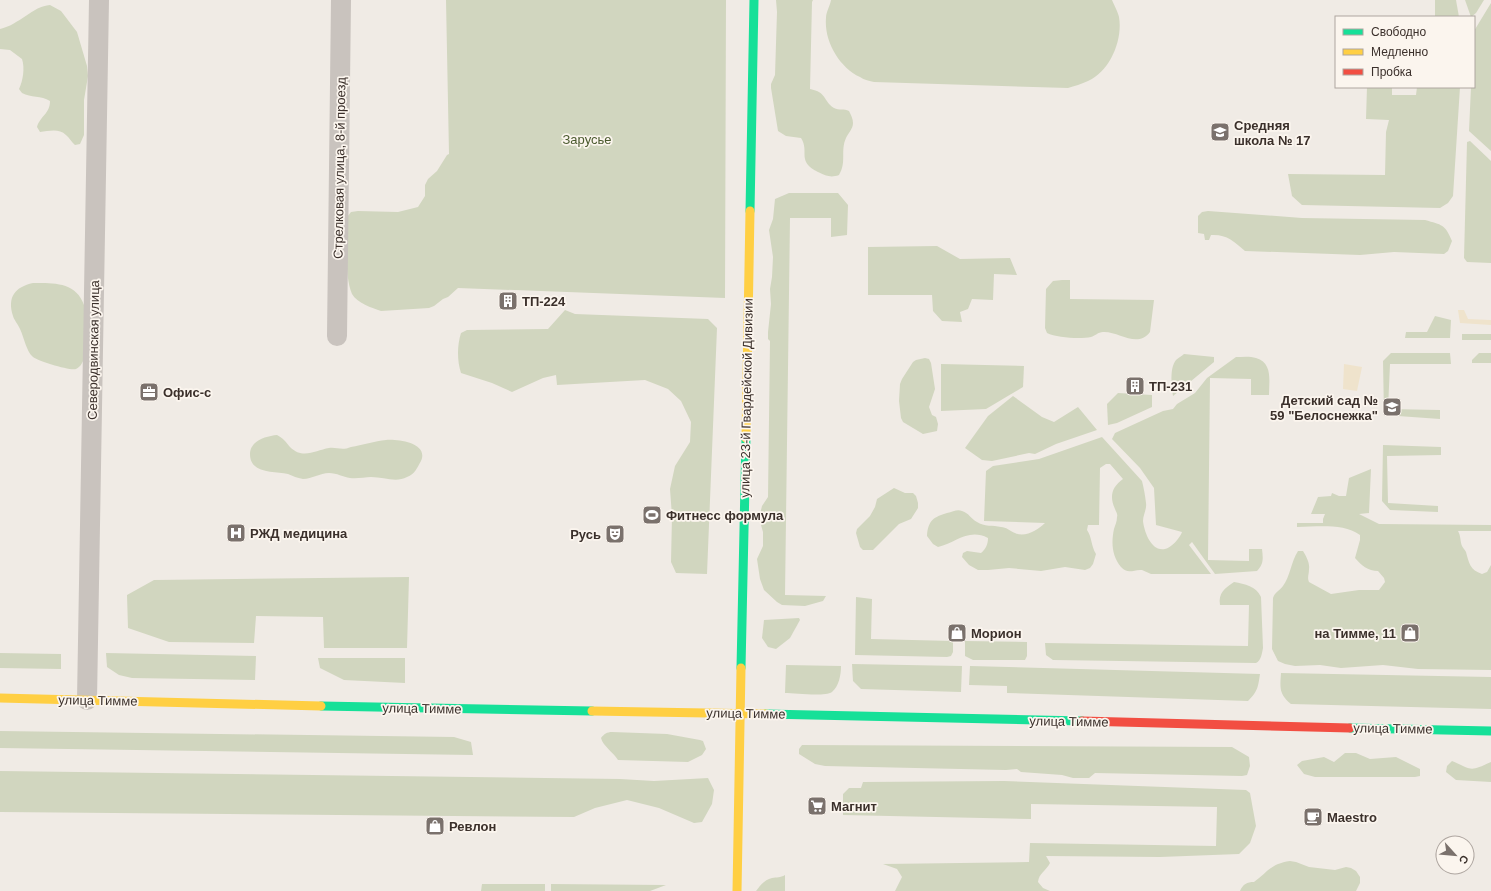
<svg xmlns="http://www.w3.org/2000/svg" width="1491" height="891" font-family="Arial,sans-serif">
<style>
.green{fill:#d1d6bf}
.sand{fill:#efe3cc}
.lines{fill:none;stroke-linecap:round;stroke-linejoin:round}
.street{stroke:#c9c3be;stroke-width:20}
.fast{stroke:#16e098;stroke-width:9}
.slow{stroke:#ffcf43;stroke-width:9}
.jam{stroke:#f24e42;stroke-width:9}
.labels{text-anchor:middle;stroke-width:3.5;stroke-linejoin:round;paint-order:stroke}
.poi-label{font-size:13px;font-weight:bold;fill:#3b302b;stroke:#fbf5ee;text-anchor:start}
.park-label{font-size:13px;fill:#4a5a2e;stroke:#fbf5ee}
.street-label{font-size:13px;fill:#3b302b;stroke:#fbf5ee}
</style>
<rect width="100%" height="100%" fill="#f0ebe5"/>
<!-- green -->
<g class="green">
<path d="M446,0H726L725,298L458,288L448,297L443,299L434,306L429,308L381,311C372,308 357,303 352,294C344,275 347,238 347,217L351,212L358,211L398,212L418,207L425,196V185L428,179L437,171L447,155L449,154Z"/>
<path d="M776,0H813L812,2L810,89C827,92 823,101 834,108C839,111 844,108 849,111C851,115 853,119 853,123C853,129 848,133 846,138C840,151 847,162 839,175C831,178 826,176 818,172C796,161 810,152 801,138L786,136L778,131L771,88V84L775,75L777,12Z"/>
<path d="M831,0H1112C1114,5 1118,12 1119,17C1123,40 1110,71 1088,81C1082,84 1074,86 1068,88L874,82C870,81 864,80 860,77C839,67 824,41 826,18C826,12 830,6 831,0Z"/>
<path d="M1435,0H1456L1459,17H1435Z"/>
<path d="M1465,0H1484L1476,13L1471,17Z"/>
<path d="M1491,3V151L1469,131L1471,87H1474V31Z"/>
<path d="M50,5L61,11L77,32L87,66L88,76L84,100V135L80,144L75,145C71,142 70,138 66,135C59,128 49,131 40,132L37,127C40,116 50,114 50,101C41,95 31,98 22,93L19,89C23,81 25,68 22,59L10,50L0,49V29C19,25 33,6 50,5Z"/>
<path d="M1367,87H1392V95H1416L1417,87H1460L1453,196L1448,203L1440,208L1302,205L1292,196L1288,174L1385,175L1386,132L1389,120L1366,119Z"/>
<path d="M1470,141L1491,161V263L1467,262L1464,258L1467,142Z"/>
<path d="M789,193H838L848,205L847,235L831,237V218H790L785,595L826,596L823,601L805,606L782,605L777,602L764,590L760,579L757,559L763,546V532L759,518L762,506L768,497L770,341L768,339V332L771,304L770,289L772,277L773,257L769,230L773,219L775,199Z"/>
<path d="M1208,211L1302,218L1425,220C1442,225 1445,224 1452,241L1448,251L1444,254L1394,252L1360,255L1245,251C1234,241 1226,234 1211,235L1209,240H1205L1204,234L1198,233V216L1202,212Z"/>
<path d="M937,246L960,259L1010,258L1017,275L994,274L993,300L972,299L968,309L960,312L962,322L942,321L933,311L932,295H868V247Z"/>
<path d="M1062,280H1070V299L1154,300L1150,332C1137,349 1119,331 1103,332C1098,332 1095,336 1091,337C1081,339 1057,338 1047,333L1045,328L1046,289L1053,281Z"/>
<path d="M33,283C54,283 76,282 84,305L85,357C83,361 81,367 76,369C70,371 38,361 33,357C26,351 24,337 20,329C18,324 14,320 13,316C7,297 15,287 33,283Z"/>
<path d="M565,310L575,314L708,319L717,328L707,574L676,573L671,562L672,516L670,489L675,466L690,442L691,422L681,401L668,389L645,380L557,385L556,375L543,378L512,392L492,383L461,373C457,361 457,345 461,333L467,330L548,329Z"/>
<path d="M1435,316L1451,320L1450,338H1405L1406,332H1427Z"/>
<rect x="1462" y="334" width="29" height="6"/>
<path d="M1391,353H1450L1451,364H1390L1388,409L1440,410V419L1384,415L1383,361Z"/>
<path d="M1479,353H1491V363H1472V360Z"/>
<path d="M1184,354L1214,357V362L1173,396C1172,386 1169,369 1176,360C1178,358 1182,356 1184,354Z"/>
<path d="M1236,357C1242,357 1250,356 1256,358C1273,363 1269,381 1269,395H1251V379L1210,378L1208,560L1249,561V549H1262C1263,558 1264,564 1257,571L1215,574L1192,542L1189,545L1211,574H1151C1148,573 1145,571 1142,570C1134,569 1128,575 1121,567C1112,556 1111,543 1114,529C1115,525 1117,522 1117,517C1118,514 1116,512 1115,509C1109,496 1112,487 1123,479L1110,464H1106L1100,468L1099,525H1088L1087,530C1092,537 1091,546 1096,554L1093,564L1090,568L1085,570L1065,567L1041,571L1009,568L988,570H978L969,565L962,557L963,553L967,551L981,553C986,549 988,544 988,538C968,528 956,543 938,547L933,544L927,536C928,520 934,517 947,513C953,512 957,509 962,511C969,513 971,519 977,522C984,527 993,525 1001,527C1006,527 1010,531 1015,533C1025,538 1038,530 1045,523L984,521L986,471L993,466L1039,459L1102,437L1142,481C1144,489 1145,495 1146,503C1147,509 1143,515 1143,521C1144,531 1151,552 1165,549C1171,548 1180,538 1182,532L1156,525L1154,488L1140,468L1112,439L1115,433L1163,411L1173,409L1177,404L1195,393L1207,378Z"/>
<path d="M925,358L929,359L931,363L935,389L929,407L932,415L936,417L938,424L937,431L923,434L903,422L901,418L899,401L900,384L902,379L913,362L916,360Z"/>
<path d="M941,364L1024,366L1023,387L986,409L941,411Z"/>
<path d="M1118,393L1152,395V407L1117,423L1108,425L1107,404Z"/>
<path d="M1013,396L1042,417L1054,422L1078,407L1097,430L1056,444L1035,454L1029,453L992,461L982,460L965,448L988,416Z"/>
<path d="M277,435C283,438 286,442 290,447C303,460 316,450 329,448C337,447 342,451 351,447C362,445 375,441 386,440C398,439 429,443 421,461C417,468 415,474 407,477C396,483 384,477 371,477C365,477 357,479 350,478C343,477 337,473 329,473C320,473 312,479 303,479C297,478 293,476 288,474C274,471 250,474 250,454C250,441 266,436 277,435Z"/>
<path d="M1383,445L1441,447V455L1387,456L1388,503L1438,506V512L1390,510L1382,501Z"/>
<path d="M1371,469L1369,513L1359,514L1379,524L1491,525V531H1458C1461,536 1460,541 1462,546C1463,548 1465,550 1466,552C1469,563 1470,570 1482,574L1487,572L1491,565V670L1418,669L1383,665L1341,668L1320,665L1295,666L1285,664L1278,661L1272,649L1273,598C1275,592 1279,591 1283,586C1290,577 1291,562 1298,551H1303C1306,556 1310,563 1309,569C1309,575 1307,577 1309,582L1331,594L1359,590H1379L1385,582L1384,578L1378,571C1368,571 1361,565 1355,558L1360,540V535C1343,523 1317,527 1297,527V523H1323V519L1325,514H1311L1318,497L1331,496L1332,493L1339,496H1346L1349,478Z"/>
<path d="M894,488L905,493H913L916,496L918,503V508L911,519L899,524L873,550H863L860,547L856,533L857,529L870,516L875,507L877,499Z"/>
<path d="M409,577L407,648H324L323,617L256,616L254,643L169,642L128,628L127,595L154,580Z"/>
<path d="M1234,582C1245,584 1256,586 1261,597L1263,648C1262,653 1261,661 1256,663L1053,660L1046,655L1045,643L1248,646L1249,605H1220C1218,593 1225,588 1234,582Z"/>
<path d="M856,597L872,599L871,639L953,641V652L951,656L947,657L855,655Z"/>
<path d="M799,618L800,620L790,638L776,649L768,647L762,638L764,620Z"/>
<path d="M965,641L1027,642V656L1025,660H973L965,656Z"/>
<path d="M0,653L61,654V669L0,668Z"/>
<path d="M106,653L256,656L255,680L132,678L119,675L107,667Z"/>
<path d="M318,658H405V683L344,680L320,668Z"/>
<path d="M852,664L962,666L961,692L861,689L853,681Z"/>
<path d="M786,665L841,666C841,675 839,686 832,692C824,697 795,693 785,693Z"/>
<path d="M970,666L1260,674C1258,687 1258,691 1248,701L1007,693V686L969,685Z"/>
<path d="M1281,673L1491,677V709L1291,704C1279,694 1280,688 1281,673Z"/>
<path d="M0,731L454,737L471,742L473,755L0,748Z"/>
<path d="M612,732L667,734L700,740L703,741L706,749L702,755L688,762L618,760C613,752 603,746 601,738C604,734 607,732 612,732Z"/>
<path d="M802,745L1232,747L1249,757L1250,766L1247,775L1242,776L1095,773L1089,778H1073L1062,775L1021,772L1017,769L1006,770L825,766L815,764L799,754V749Z"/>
<path d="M1345,753H1356L1370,759L1396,757L1420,769V776L1415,777H1315L1304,774L1297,765L1302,761L1324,757L1334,762Z"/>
<path d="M1452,761C1473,770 1469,772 1491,762V782L1456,780L1446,772L1447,766Z"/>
<path d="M0,771L620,779L654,781L708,778L714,790L712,804L702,822L694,823L659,808L627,800L595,808L574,817L0,812Z"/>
<path d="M1004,781L1246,790L1250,793L1256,826L1250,843L1239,854L1160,857L1046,856L1050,863C1046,871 1039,873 1038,882L1043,888L1050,891H895L902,877L897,869L883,864L1029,862L1030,843L1216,846L1217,807L1031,804V819L843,815V794L849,788H861L863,782Z"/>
<path d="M1290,861L1296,862L1309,867L1335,870L1346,867L1351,868L1356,871L1360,877V883L1356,891H1240C1243,884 1247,882 1254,882C1268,872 1270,864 1290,861Z"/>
<path d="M785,875V891H756C760,886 764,880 772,878C777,877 780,878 785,875Z"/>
<path d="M482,884H545V891H481Z"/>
<path d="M551,884L666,885L650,891H551Z"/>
</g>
<!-- sand -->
<g class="sand">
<path d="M1458,310H1464L1468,319L1491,320V325L1460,323Z"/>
<path d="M1344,364L1362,367L1357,391L1343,389Z"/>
</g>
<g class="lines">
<!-- street -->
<g class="street">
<path d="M337,336L341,0"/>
<path d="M87,700L99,0"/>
</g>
<!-- fast -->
<g class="fast">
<path d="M750,211L754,0"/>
<path d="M741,668L746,438"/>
<path d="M321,706L592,711"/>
<path d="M766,714L1082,721"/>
<path d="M1350,728L1491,731"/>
</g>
<!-- slow -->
<g class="slow">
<path d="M746,438L750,211"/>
<path d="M0,698L321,706"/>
<path d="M592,711L766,714"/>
<path d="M737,891L741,668"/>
</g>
<!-- jam -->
<path class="jam" d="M1082,721L1350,728"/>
</g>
<!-- icons -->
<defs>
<g id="school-square" transform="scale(1)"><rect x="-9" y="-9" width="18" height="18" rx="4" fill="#7a716c" stroke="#fbf5ee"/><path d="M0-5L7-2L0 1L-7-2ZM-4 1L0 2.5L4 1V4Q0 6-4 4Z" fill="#fff"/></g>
<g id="building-square" transform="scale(1)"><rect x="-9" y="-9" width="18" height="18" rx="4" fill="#7a716c" stroke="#fbf5ee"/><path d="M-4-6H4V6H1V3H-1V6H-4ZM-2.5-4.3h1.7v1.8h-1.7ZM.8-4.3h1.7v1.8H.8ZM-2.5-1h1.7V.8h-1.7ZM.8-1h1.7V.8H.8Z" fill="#fff"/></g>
<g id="office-square" transform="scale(1)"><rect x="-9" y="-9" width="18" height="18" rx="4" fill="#7a716c" stroke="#fbf5ee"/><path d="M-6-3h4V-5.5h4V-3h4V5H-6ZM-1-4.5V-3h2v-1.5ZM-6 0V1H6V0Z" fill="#fff"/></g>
<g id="stadium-square" transform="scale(1)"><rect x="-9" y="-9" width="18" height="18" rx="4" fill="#7a716c" stroke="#fbf5ee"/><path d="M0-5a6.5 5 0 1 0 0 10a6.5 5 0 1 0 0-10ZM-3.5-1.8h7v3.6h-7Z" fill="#fff"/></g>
<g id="hospital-square" transform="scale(1)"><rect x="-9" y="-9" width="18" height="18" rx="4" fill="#7a716c" stroke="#fbf5ee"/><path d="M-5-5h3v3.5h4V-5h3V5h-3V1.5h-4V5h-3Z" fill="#fff"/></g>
<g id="theatre-square" transform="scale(1)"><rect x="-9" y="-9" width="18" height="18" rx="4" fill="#7a716c" stroke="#fbf5ee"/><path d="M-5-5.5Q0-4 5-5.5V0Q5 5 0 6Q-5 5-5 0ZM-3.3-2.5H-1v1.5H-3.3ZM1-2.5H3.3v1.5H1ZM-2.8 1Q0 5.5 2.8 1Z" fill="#fff"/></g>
<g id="shop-square" transform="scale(1)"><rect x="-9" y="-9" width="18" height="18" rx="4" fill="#7a716c" stroke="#fbf5ee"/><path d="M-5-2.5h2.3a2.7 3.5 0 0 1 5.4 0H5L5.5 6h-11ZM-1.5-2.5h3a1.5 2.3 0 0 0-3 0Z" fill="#fff"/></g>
<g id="supermarket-square" transform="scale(1)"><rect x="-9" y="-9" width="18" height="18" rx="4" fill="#7a716c" stroke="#fbf5ee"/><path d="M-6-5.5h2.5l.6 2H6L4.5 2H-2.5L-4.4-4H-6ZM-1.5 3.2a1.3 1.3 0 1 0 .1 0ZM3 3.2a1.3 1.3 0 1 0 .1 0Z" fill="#fff"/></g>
<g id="cafe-square" transform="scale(1)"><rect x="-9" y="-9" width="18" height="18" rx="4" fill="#7a716c" stroke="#fbf5ee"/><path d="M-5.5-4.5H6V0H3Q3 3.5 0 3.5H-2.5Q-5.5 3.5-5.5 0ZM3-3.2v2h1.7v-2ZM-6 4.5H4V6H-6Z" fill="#fff"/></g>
</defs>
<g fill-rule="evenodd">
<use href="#school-square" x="1220" y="132"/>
<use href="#building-square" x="508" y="301"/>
<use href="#building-square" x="1135" y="386"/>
<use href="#office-square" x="149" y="392"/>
<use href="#school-square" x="1392" y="407"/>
<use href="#stadium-square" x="652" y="515"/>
<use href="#hospital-square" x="236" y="533"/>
<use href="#theatre-square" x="615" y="534"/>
<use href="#shop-square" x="957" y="633"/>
<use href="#shop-square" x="1410" y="633"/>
<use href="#supermarket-square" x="817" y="806"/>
<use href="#cafe-square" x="1313" y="817"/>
<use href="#shop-square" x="435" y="826"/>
</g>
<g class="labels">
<!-- poi labels -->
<g class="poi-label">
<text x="1234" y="130">Средняя<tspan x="1234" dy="15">школа № 17</tspan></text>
<text x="522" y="306">ТП-224</text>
<text x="1149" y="391">ТП-231</text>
<text x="163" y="397">Офис-с</text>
<text x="1378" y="405" text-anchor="end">Детский сад №<tspan x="1378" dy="15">59 "Белоснежка"</tspan></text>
<text x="666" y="520">Фитнесс формула</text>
<text x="250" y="538">РЖД медицина</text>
<text x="601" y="539" text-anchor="end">Русь</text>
<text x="971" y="638">Морион</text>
<text x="1396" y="638" text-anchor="end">на Тимме, 11</text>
<text x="831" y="811">Магнит</text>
<text x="1327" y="822">Maestro</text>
<text x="449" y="831">Ревлон</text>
</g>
<!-- park labels -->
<g class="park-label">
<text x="587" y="144">Зарусье</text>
</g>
<!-- street labels -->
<g class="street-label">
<text transform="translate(339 168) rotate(-89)" y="5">Стрелковая улица, 8-й проезд</text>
<text transform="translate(93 350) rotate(-89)" y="5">Северодвинская улица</text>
<text transform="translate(746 398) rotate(-89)" y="5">улица 23-й Гвардейской Дивизии</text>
<text transform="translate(98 700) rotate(1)" y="5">улица Тимме</text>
<text transform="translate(422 708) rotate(1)" y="5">улица Тимме</text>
<text transform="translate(746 713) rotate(1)" y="5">улица Тимме</text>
<text transform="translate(1069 721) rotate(1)" y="5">улица Тимме</text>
<text transform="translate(1393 728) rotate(1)" y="5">улица Тимме</text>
</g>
</g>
<!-- legend -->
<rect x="1335" y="16" width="140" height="72" fill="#fbf5ee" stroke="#aea6a0"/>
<rect x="1343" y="29" width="20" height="6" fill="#16e098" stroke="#aea6a0"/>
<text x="1371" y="36" font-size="12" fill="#3b302b">Свободно</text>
<rect x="1343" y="49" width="20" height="6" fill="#ffcf43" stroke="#aea6a0"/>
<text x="1371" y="56" font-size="12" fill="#3b302b">Медленно</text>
<rect x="1343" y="69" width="20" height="6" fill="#f24e42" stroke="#aea6a0"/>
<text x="1371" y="76" font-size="12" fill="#3b302b">Пробка</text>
<!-- north arrow -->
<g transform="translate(1455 855) rotate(117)"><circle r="19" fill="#fbf5ee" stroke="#aea6a0"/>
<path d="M0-3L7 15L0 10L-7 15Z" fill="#7a716c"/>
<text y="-6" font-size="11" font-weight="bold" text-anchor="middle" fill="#3b302b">С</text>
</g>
</svg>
